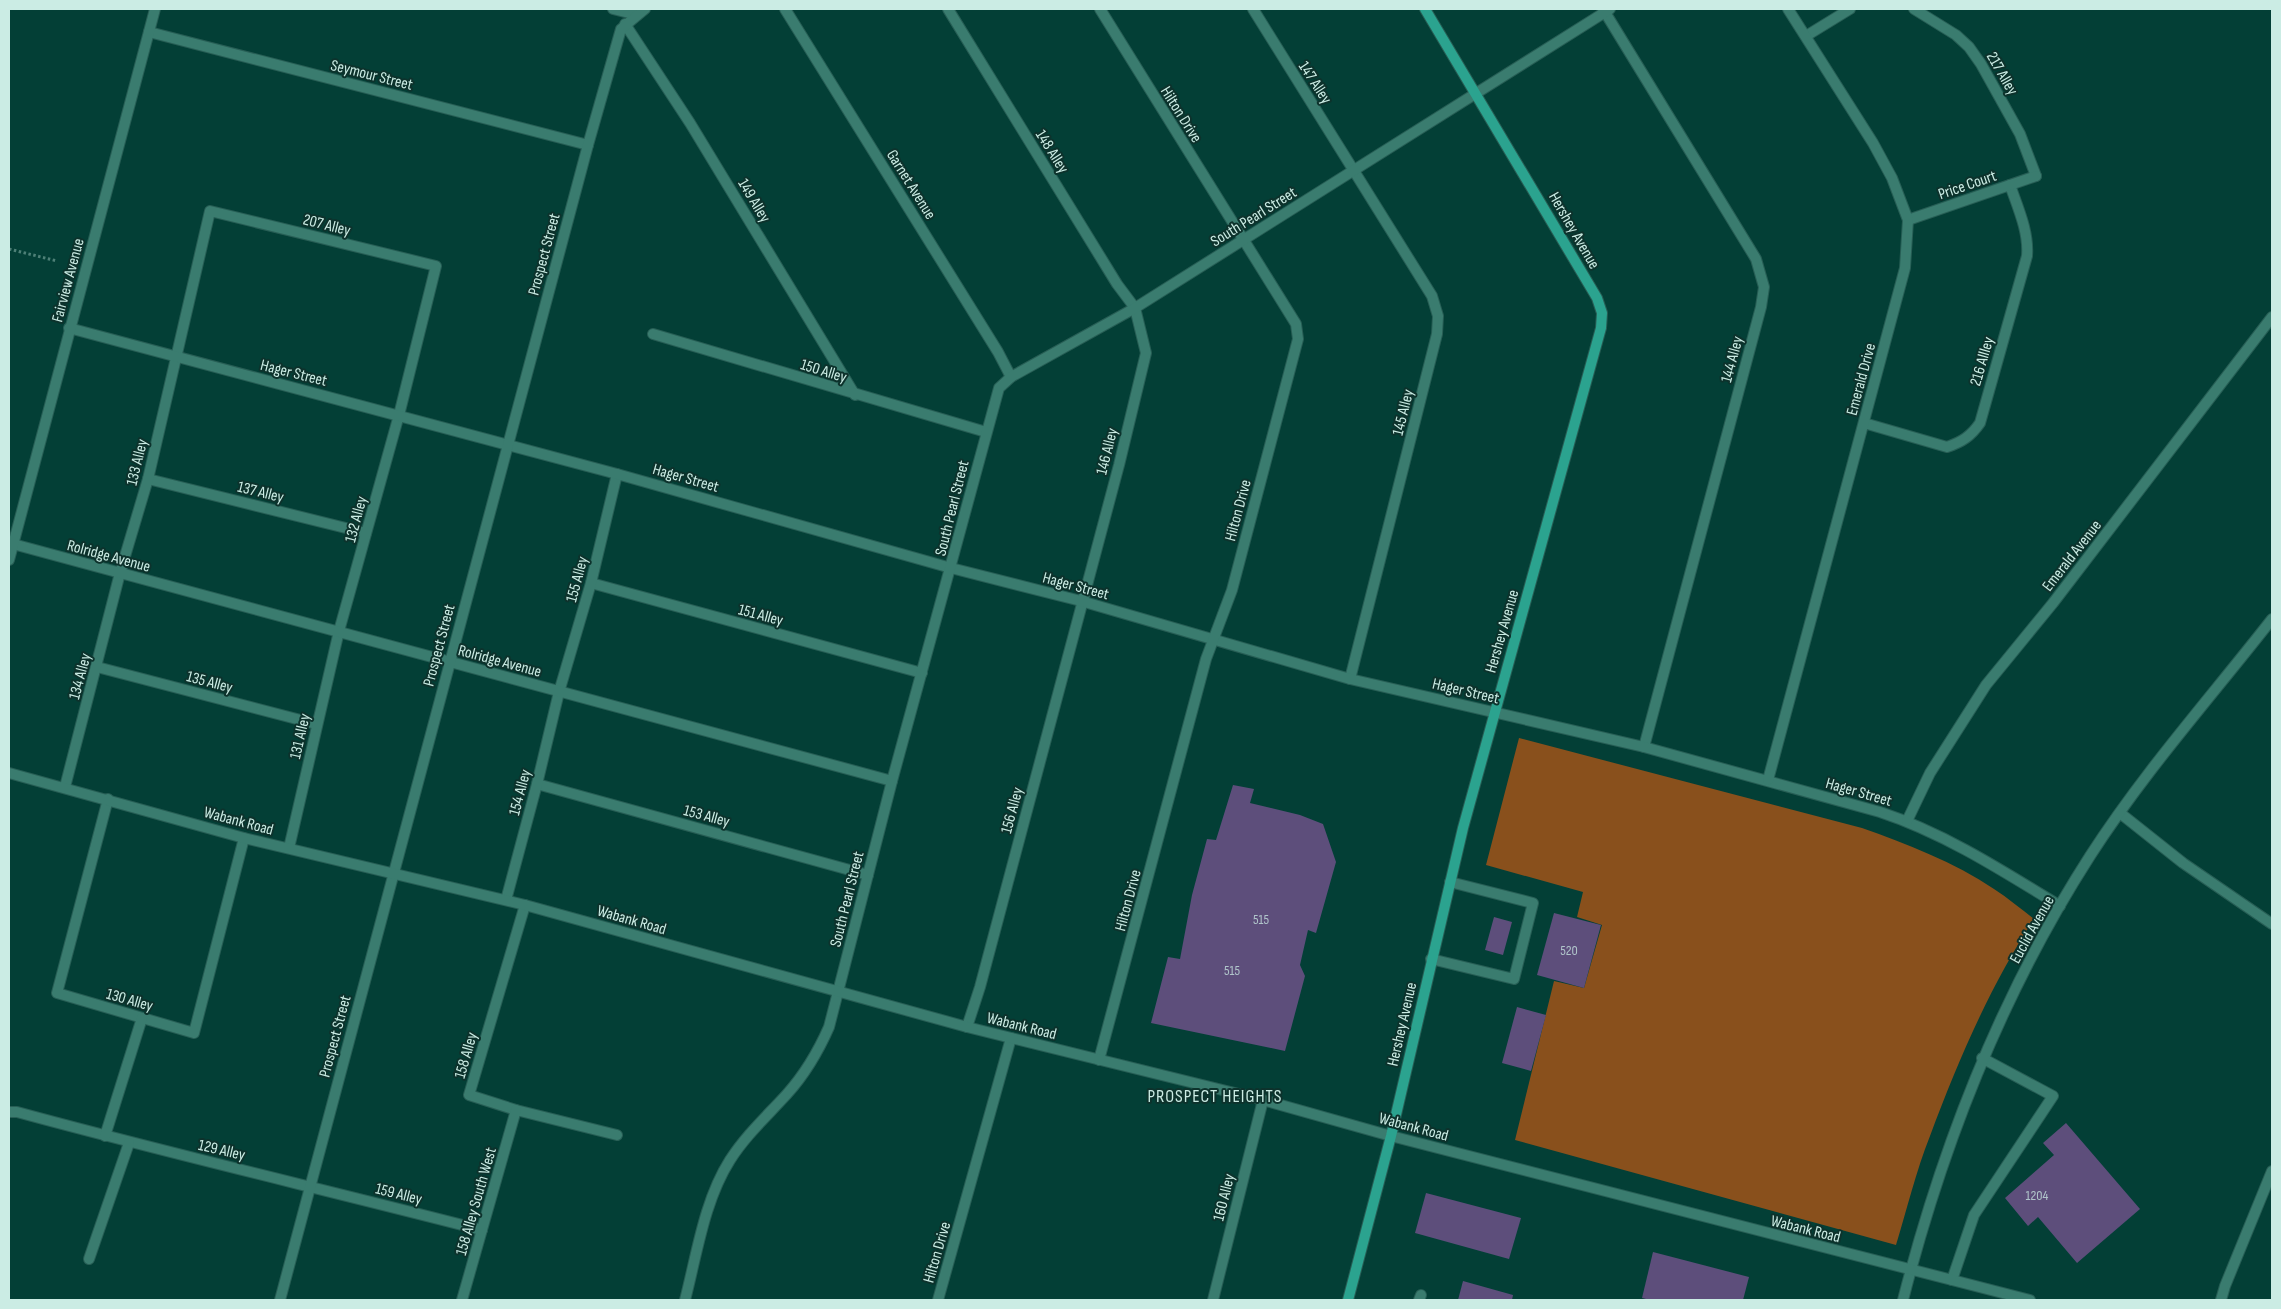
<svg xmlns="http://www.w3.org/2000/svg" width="2281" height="1309" font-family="'Sofia Sans Condensed',sans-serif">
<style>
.green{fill:#89501c}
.building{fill:#5d4e7b}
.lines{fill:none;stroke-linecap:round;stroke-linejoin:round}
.service-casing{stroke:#275e55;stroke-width:12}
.minor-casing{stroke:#275e55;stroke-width:12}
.tertiary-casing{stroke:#275e55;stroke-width:12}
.secondary-casing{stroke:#275e55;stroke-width:12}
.path{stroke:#4e8077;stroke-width:3;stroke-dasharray:2.5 2.5;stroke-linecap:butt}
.service{stroke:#3a7c6f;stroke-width:10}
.minor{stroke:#3a7c6f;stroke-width:10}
.tertiary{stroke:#3a7c6f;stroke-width:10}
.secondary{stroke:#2ba38f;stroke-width:10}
.labels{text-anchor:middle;stroke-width:4;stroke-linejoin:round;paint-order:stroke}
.number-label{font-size:14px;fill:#b0c4ca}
.street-label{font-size:16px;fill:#cbece4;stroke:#0d322c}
.neighbourhood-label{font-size:18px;letter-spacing:1px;fill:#cbece4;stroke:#0d322c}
</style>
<rect width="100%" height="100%" fill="#033f36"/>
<!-- green -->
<path class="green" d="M1519,738L1862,828C1907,844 1954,862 1994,889C2008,898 2021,909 2034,919C1990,986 1958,1061 1930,1136C1916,1171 1907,1209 1896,1245L1515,1140L1554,981L1584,988L1602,925L1577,917L1583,892L1486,865Z"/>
<!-- building -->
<g class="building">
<path d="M1233,785L1254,789L1250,803L1300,815L1323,824L1336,862L1316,933L1308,930L1300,965L1305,976L1285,1051L1151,1023L1168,957L1180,959L1192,895L1207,839L1216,840Z"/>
<path d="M1554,913L1601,925L1584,988L1537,975Z"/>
<path d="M1494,917L1512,922L1503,955L1485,950Z"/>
<path d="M1517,1007L1546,1015L1531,1071L1502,1063Z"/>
<path d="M2066,1123L2140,1209L2077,1263L2038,1217L2028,1226L2005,1198L2054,1155L2043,1143Z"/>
<path d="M1426,1193L1521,1218L1509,1259L1415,1233Z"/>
<path d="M1653,1252L1749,1277L1743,1300H1650L1642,1298Z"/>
<path d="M1463,1281L1513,1295L1512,1300H1458Z"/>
</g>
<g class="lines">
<!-- service casing -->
<g class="service-casing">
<g id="service">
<path d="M613,9L637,15"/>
<path d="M948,9L1117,284L1135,308L1146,353L1119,465L980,987L967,1027"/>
<path d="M1253,9L1432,296L1438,316L1437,334L1350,679"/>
<path d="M1603,9L1756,259L1764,287L1761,307L1644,747"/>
<path d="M1914,9L1956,35L1969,47L1981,64L2020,134L2036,176"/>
<path d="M625,24L690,123L855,395"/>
<path d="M1806,36L1850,9"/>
<path d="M653,334L986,432"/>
<path d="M1864,423L1947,447C1962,442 1971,436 1980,423L2027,256C2029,232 2018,208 2010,185"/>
<path d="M148,479L366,533"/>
<path d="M591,583L922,673"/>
<path d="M97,667L316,724"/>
<path d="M537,784L868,875"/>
<path d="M65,787L120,573L148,479L210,211L436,266L399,415L339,631L289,848"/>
<path d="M108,799L57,993L194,1033L244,838"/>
<path d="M2120,813L2183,863L2272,924"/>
<path d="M506,900L537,784L559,692L591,583L617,474"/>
<path d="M525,905L469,1095L516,1110L617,1135"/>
<path d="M1431,959L1514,979L1533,903L1450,882"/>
<path d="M9,1112H17C171,1154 327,1190 482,1230"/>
<path d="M105,1136L142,1018"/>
<path d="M89,1259L129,1143"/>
<path d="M1952,1280L1974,1215L2053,1096L1982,1058"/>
<path d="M462,1300L516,1110"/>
<path d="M1213,1300L1263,1100"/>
<path d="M1419,1300L1421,1295"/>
<path d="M2221,1300L2225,1286L2272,1171"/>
</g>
</g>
<!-- minor casing -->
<g class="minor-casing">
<g id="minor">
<path d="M785,9L998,352L1011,377"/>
<path d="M149,32L588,145"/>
<path d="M1908,220L2036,176"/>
<path d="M69,328L617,474L951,568L1081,601L1350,679L1644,747L1880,812C1944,833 2003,871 2060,906"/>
<path d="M13,544L892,781"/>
<path d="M1768,780L1905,268L1908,220L1892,178L1873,143L1788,9"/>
<path d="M1907,821L1930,773L1986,685L2053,603L2272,317"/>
<path d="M1099,1060L1206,659L1232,590L1298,339L1296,324L1100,9"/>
<path d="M280,1300L588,145L621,29L645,9"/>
<path d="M685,1300C697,1254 704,1201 730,1160C746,1135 767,1116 787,1094C805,1074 818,1052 829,1027L892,781L999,388L1011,377L1135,308L1610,9"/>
<path d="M938,1300L1011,1038"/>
<path d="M1903,1300C1943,1143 2002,993 2090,856C2144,772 2211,697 2272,619"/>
</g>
</g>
<!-- tertiary casing -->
<g class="tertiary-casing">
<g id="tertiary">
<path d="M9,560L155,9"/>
<path d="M9,773L244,838L525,905L967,1027L1263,1100L1391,1136L2030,1300"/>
</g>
</g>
<!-- secondary casing -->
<g class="secondary-casing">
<path id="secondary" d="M1348,1300L1391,1136L1463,828L1601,328L1602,313L1597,298L1425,9"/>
</g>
<!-- path -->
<path class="path" d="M9,249L57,261"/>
<!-- service -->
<use href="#service" class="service"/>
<!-- minor -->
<use href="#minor" class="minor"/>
<!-- tertiary -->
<use href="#tertiary" class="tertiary"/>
<!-- secondary -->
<use href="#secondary" class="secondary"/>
</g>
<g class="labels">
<!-- number labels -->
<g class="number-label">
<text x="1261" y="924">515</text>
<text x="1569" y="955">520</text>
<text x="1232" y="975">515</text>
<text x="2037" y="1200">1204</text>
</g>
<!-- street labels -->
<g class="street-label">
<text transform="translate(2003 73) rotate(60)" y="6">217 Alley</text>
<text transform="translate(372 74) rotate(14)" y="6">Seymour Street</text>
<text transform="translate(1316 82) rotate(57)" y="6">147 Alley</text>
<text transform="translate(1182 114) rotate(58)" y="6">Hilton Drive</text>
<text transform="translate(1053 151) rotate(58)" y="6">148 Alley</text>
<text transform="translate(912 184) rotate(58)" y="6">Garnet Avenue</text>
<text transform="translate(1967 184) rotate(-19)" y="6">Price Court</text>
<text transform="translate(755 200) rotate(59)" y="6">149 Alley</text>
<text transform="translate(1253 216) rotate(-32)" y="6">South Pearl Street</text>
<text transform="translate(327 224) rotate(14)" y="6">207 Alley</text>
<text transform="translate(1575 230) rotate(60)" y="6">Hershey Avenue</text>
<text transform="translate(543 254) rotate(-75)" y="6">Prospect Street</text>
<text transform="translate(67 280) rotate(-75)" y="6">Fairview Avenue</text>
<text transform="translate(1731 359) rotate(-75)" y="6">144 Alley</text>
<text transform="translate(1981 361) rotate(-74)" y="6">216 Allley</text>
<text transform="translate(824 370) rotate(17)" y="6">150 Alley</text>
<text transform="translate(294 372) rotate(14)" y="6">Hager Street</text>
<text transform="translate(1860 379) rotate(-75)" y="6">Emerald Drive</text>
<text transform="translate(1402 412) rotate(-76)" y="6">145 Alley</text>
<text transform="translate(1106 451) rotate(-76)" y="6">146 Alley</text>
<text transform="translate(136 462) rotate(-76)" y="6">133 Alley</text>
<text transform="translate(686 477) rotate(16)" y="6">Hager Street</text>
<text transform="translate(261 491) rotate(14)" y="6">137 Alley</text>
<text transform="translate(951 508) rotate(-76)" y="6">South Pearl Street</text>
<text transform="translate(1237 510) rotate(-75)" y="6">Hilton Drive</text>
<text transform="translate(355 519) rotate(-75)" y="6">132 Alley</text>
<text transform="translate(109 555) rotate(15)" y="6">Rolridge Avenue</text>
<text transform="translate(2071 555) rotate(-52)" y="6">Emerald Avenue</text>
<text transform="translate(576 579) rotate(-75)" y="6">155 Alley</text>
<text transform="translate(1076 585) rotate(15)" y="6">Hager Street</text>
<text transform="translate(761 614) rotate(15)" y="6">151 Alley</text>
<text transform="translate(1501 631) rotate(-74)" y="6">Hershey Avenue</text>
<text transform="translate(438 645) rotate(-75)" y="6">Prospect Street</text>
<text transform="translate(500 660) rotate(15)" y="6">Rolridge Avenue</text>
<text transform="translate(79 676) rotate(-75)" y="6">134 Alley</text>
<text transform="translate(210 681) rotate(15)" y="6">135 Alley</text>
<text transform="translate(1466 690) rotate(13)" y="6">Hager Street</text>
<text transform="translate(299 736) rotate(-77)" y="6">131 Alley</text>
<text transform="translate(1859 791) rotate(16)" y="6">Hager Street</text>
<text transform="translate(519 792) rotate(-75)" y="6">154 Alley</text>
<text transform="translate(1011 810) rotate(-75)" y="6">156 Alley</text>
<text transform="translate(707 815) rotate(15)" y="6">153 Alley</text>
<text transform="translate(239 820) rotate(15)" y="6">Wabank Road</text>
<text transform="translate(846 899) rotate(-76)" y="6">South Pearl Street</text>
<text transform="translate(1127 900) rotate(-75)" y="6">Hilton Drive</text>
<text transform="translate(632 919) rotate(16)" y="6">Wabank Road</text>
<text transform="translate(2031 929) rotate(-61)" y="6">Euclid Avenue</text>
<text transform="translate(130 999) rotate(16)" y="6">130 Alley</text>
<text transform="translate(1401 1024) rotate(-77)" y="6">Hershey Avenue</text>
<text transform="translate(1022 1025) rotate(14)" y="6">Wabank Road</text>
<text transform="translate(334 1036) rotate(-75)" y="6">Prospect Street</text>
<text transform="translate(465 1055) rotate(-74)" y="6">158 Alley</text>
<text transform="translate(1414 1126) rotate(15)" y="6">Wabank Road</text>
<text transform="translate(222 1149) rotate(13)" y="6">129 Alley</text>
<text transform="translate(399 1193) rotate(14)" y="6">159 Alley</text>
<text transform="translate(1223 1197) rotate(-76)" y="6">160 Alley</text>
<text transform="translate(475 1201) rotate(-74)" y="6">158 Alley South West</text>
<text transform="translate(1806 1228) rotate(14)" y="6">Wabank Road</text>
<text transform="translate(936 1252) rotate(-74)" y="6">Hilton Drive</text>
</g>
<!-- neighbourhood labels -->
<g class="neighbourhood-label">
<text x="1215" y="1102">PROSPECT HEIGHTS</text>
</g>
</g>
<!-- border -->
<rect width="2281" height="1309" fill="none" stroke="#cbece4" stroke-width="20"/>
</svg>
